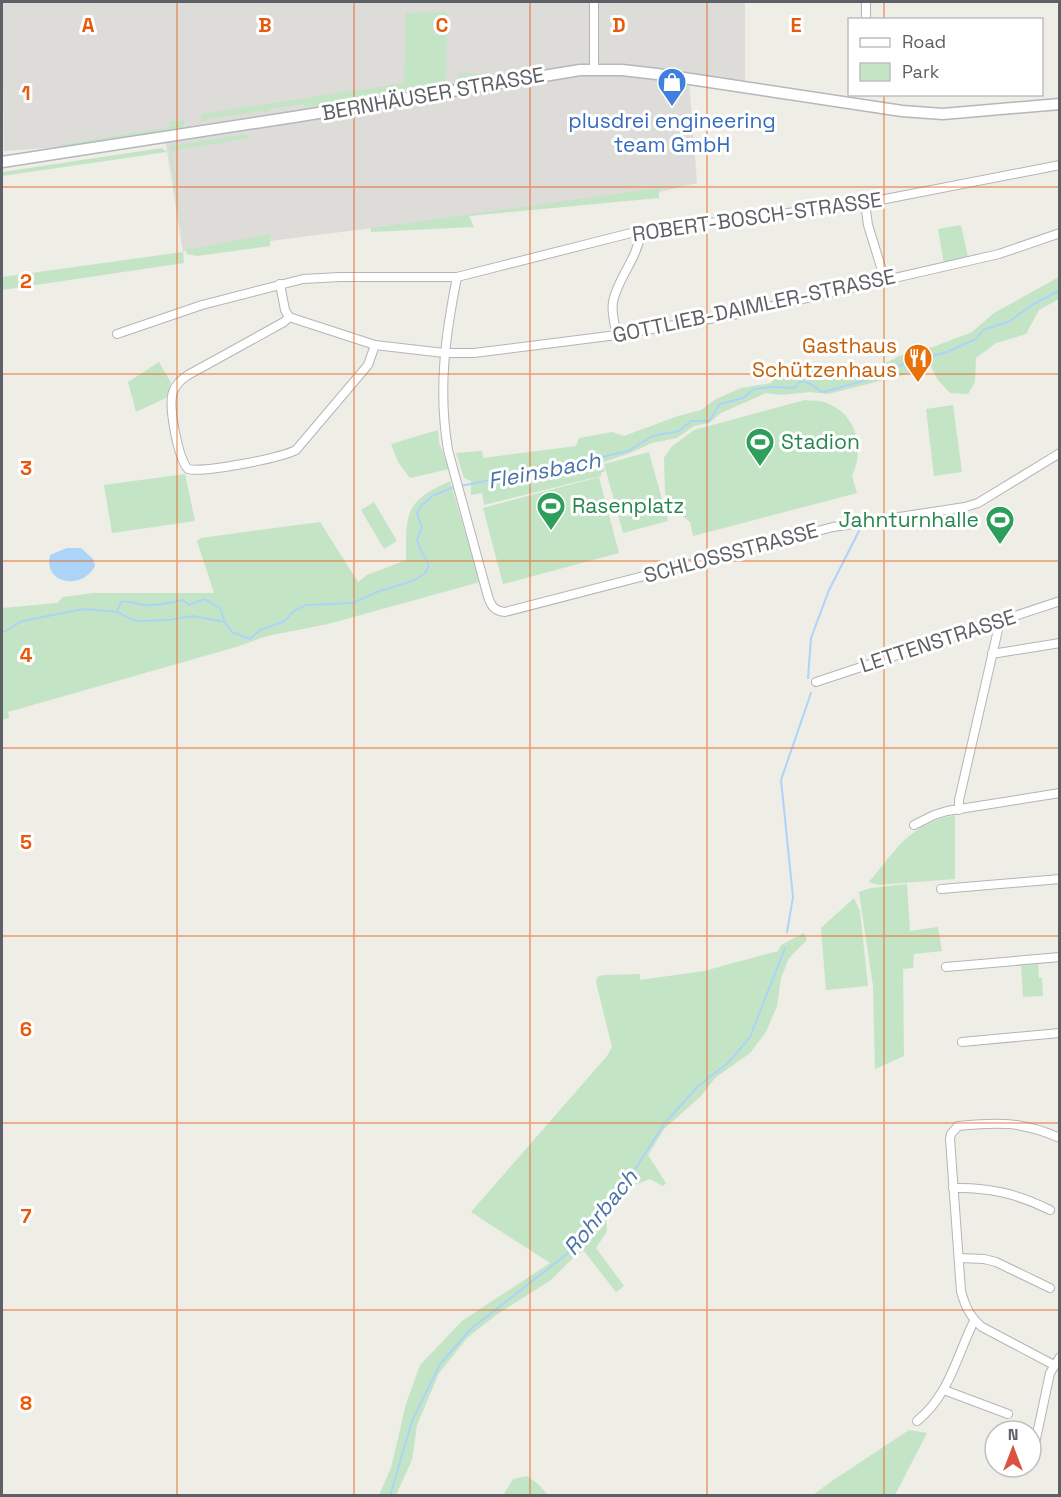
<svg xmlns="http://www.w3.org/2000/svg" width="1061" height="1497" font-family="'Space Grotesk',sans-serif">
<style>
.industrial{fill:#dddcd8}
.green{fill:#c4e4c6}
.water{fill:#acd4f8}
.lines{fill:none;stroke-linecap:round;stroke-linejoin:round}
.stream{stroke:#acd4f8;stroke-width:2}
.street-casing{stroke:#b3b5b9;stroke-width:10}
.secondary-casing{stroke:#b4b7bc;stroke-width:13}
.street{stroke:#fff;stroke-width:8}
.secondary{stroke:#fff;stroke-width:10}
.grid{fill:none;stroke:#e8590c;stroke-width:1.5;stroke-opacity:0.55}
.labels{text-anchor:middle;stroke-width:6;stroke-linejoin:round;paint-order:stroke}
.street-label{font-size:21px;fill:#5d6065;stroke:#fff}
.shop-label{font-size:21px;fill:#366cbe;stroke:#fff}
.food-label{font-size:21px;fill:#c56008;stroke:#fff;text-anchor:end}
.leisure-label{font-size:21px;fill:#27864d;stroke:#fff;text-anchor:start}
.water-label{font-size:22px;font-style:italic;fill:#4a74a9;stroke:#fff}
.grid-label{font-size:20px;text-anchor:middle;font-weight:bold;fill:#e8590c;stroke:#fff;stroke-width:6;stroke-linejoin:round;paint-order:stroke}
</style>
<rect width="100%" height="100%" fill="#eeede6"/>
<!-- industrial -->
<path class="industrial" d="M2,2H745V88L689,80L697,183L660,192L616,200L468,216L183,252L165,138L139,142L4,151Z"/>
<!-- green -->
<g class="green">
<path d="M447,12L446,83L459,81V73L486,74L487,81L323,107V105L306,107L303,104L270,109L268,113L261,111L207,119L201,122V114L404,83L406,13Z"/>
<path d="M184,120V125L177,130L65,148L59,145L170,127V122Z"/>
<path d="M246,134L249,138L171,151L186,246L191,249L270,234V246L197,256L187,254L169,148L171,146Z"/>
<path d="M162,148L167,152L2,176V172Z"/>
<path d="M659,188V198L469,216L474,227L371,232V228Z"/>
<path d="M961,225L968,257L944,264L938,229Z"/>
<path d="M183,252L184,263L2,290V277Z"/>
<path d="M1059,277V299L1039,310L1026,334L996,343L976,358L975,382L968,394L950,393L937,379L929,362L918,366L907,374L828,394L810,392L781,395L766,393L721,413L709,423L694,426L677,438L652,443L630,453L601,463L605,471L601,473V476L484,505L482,493L471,495V481L464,478L456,453L482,451L483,458L576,446L579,438L612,432L624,436L678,416L701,410L716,399L741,388L771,383L779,372L808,363L832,378L869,371L908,352L933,347L972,332L994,313Z"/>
<path d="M159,362L171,383L166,398L136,412L128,382Z"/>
<path d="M805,400C811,401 819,400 824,402C857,413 865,448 852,476L857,493L693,536L690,522L675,510L665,494L664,458L671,447L694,430Z"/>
<path d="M953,405L962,472L934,476L926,409Z"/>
<path d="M438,430L439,442L449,469L410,478L398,462L391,444Z"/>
<path d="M649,452L668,521L623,533L604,464Z"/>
<path d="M185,474L195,521L112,533L104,485Z"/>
<path d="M599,477L619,553L503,584L483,508Z"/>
<path d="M450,481L480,582L328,624L267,636L236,647L8,712L9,718L2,720V608L57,603L63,597L94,593H214L197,541L201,538L320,522L358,582L367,575L406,560C406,513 404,502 450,481Z"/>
<path d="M374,502L397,541L384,549L361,510Z"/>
<path d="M955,815V879L878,885L869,882C898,848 908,825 955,815Z"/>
<path d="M907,884L910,931L938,927L942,951L914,954L913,968L903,969L904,1056L875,1069L873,986L859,892L871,888Z"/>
<path d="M854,898L860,911L868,986L826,990L821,928Z"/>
<path d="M804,933L807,940L789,958L781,978L777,1006L766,1032L750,1053L715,1078L701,1096L664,1129L648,1155L666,1183L663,1186L650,1179L626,1188L606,1218L607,1231L596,1248L624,1286L616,1292L584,1251L576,1255L551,1280L496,1315L467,1338L439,1373L417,1425L412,1460L396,1495H379L391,1468L406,1404L420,1365L462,1321L550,1263L471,1212L607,1056L612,1047L596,982L597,977L603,975L640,974V980L704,971L778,951L781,945Z"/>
<path d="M1038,964L1039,978H1042L1043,996L1023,997L1021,966Z"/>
<path d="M909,1430L927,1433L895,1495H813L829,1483Z"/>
<path d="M527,1476L538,1484L548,1495H503L513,1479Z"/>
</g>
<!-- water -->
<path class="water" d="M67,548H81L93,559L95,566C83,590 43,585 50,555Z"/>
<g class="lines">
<!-- stream -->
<g class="stream">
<path d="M117,612L121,602C131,601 136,604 145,605C154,606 174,602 183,600L189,605L204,599L220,608L225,622"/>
<path d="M2,633L22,621L84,609L117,612L131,619L138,621L168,620L193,616L225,622L232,632L250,639L260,630L283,622L294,611L306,605L353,603L377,592L415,580L425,573L429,565L419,547L417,539L422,528L417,514L420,507L432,496L451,488L523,473L571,470L606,456L628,451L653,436L679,431L691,421H709L720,404L743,398L754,389L773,387L792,388L796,387L799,382C810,380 814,388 823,392L874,378L905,363L947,352L976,339L983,330L1010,321L1032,305L1060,290"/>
<path d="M808,678L811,638L829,590L859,531"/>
<path d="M787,932L793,897L781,780L811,693"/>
<path d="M390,1496L412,1421L440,1364L472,1328L576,1247L632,1174L664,1124L698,1086L728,1063L750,1037L785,948"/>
</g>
<!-- street casing -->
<g class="street-casing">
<g id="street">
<path d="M866,20V2"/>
<path d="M594,69V2"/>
<path d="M865,203L868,225L885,280"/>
<path d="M457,277C445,337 438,390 448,450L487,593C490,604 493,611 505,612L833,527L965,507L978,503L1060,453"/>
<path d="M280,284L285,310L289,317"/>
<path d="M289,317L375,345L444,353H474L617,335L738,314L999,254L1060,233"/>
<path d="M289,317L284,322L188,375C181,380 176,384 173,392C168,406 178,458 188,469C205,473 280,458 296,450L368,365L375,345"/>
<path d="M117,334L202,305L303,279L340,277H457L631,233L865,203L1060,165"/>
<path d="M617,335C615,325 611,313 613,302C617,279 637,260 641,232"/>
<path d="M992,654L1060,643"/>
<path d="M816,682L1060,601"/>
<path d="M959,810V800L1000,621"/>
<path d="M914,825L934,815L947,811L1060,793"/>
<path d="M941,889L1060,879"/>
<path d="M946,967L1060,957"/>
<path d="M962,1042L1060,1033"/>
<path d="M953,1188C989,1187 1018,1194 1050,1210"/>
<path d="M959,1258L984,1259L996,1262L1050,1288"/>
<path d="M1054,1365L982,1327C970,1317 965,1306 961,1291L950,1139L951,1134L958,1126C999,1122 1020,1121 1060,1138"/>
<path d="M944,1390L1008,1414"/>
<path d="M917,1421C949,1396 957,1355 974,1321"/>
<path d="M1033,1453L1050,1373L1060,1357"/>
</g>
</g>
<!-- secondary casing -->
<g class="secondary-casing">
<path id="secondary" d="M2,162L300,116L580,70H622L657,74L902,111L943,114L1060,104"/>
</g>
<!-- street -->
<use href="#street" class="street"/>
<!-- secondary -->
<use href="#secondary" class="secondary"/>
</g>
<!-- grid -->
<path class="grid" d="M177,2V1496M354,2V1496M530,2V1496M707,2V1496M884,2V20M884,94V1496M2,187H1060M2,374H1060M2,561H1060M2,748H1060M2,936H1060M2,1123H1060M2,1310H1060"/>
<!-- icons -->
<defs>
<g id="shop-pin" transform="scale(1.5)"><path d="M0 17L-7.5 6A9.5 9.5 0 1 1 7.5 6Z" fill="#3f7fe0" stroke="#fff"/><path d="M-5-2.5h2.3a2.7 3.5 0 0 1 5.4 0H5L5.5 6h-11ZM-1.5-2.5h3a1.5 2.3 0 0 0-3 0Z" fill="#fff"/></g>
<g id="restaurant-pin" transform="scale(1.5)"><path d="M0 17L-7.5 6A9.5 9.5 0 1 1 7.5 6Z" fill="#e8710a" stroke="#fff"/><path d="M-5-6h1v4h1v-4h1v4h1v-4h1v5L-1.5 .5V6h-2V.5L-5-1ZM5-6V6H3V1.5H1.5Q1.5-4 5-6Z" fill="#fff"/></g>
<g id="stadium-pin" transform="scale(1.5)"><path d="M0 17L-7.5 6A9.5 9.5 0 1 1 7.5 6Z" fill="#2e9e5b" stroke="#fff"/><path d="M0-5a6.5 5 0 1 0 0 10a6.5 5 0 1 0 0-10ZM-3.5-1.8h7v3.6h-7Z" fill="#fff"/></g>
</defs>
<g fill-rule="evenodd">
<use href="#shop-pin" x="672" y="82"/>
<use href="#restaurant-pin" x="918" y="358"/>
<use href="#stadium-pin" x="760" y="442"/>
<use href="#stadium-pin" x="551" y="506"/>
<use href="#stadium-pin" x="1000" y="520"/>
</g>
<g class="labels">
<!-- street labels -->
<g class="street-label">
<text transform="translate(433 94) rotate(-10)" y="7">BERNHÄUSER STRASSE</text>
<text transform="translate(757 217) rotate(-8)" y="7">ROBERT-BOSCH-STRASSE</text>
<text transform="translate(754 306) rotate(-12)" y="7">GOTTLIEB-DAIMLER-STRASSE</text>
<text transform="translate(731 553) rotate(-15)" y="7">SCHLOSSSTRASSE</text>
<text transform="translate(938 641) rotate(-18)" y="7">LETTENSTRASSE</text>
</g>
<!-- shop labels -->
<g class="shop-label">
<text x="672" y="128">plusdrei engineering<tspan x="672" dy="24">team GmbH</tspan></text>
</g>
<!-- food labels -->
<g class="food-label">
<text x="897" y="353">Gasthaus<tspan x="897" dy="24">Schützenhaus</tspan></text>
</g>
<!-- leisure labels -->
<g class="leisure-label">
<text x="781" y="449">Stadion</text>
<text x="572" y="513">Rasenplatz</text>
<text x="979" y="527" text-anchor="end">Jahnturnhalle</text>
</g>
<!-- water labels -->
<g class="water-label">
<text transform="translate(544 470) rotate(-11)" y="8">Fleinsbach</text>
<text transform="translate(600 1212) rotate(-51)" y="8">Rohrbach</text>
</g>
</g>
<g class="grid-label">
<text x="88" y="32">A</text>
<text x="265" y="32">B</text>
<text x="442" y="32">C</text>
<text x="619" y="32">D</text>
<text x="796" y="32">E</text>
<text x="26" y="100">1</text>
<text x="26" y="288">2</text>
<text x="26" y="475">3</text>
<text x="26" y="662">4</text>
<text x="26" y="849">5</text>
<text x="26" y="1036">6</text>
<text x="26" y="1223">7</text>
<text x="26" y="1410">8</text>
</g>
<!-- border -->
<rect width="1061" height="1497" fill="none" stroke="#5d6065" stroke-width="6"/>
<!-- legend -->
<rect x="848" y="18" width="195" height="78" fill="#ffffff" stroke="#bebfc1" stroke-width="1.5"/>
<rect x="860" y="38" width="30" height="9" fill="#ffffff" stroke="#bebfc1" stroke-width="1.5"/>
<text x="902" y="48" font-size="18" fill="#5d6065">Road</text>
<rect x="860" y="63" width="30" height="18" fill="#c4e4c6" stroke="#bebfc1" stroke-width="1.5"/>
<text x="902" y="78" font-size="18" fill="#5d6065">Park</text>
<!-- north arrow -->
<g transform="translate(1013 1449)"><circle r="28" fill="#ffffff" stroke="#bebfc1" stroke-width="1.5"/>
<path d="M0-4.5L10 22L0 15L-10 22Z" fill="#db523f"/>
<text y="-9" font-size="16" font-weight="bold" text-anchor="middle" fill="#5d6065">N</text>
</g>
</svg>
